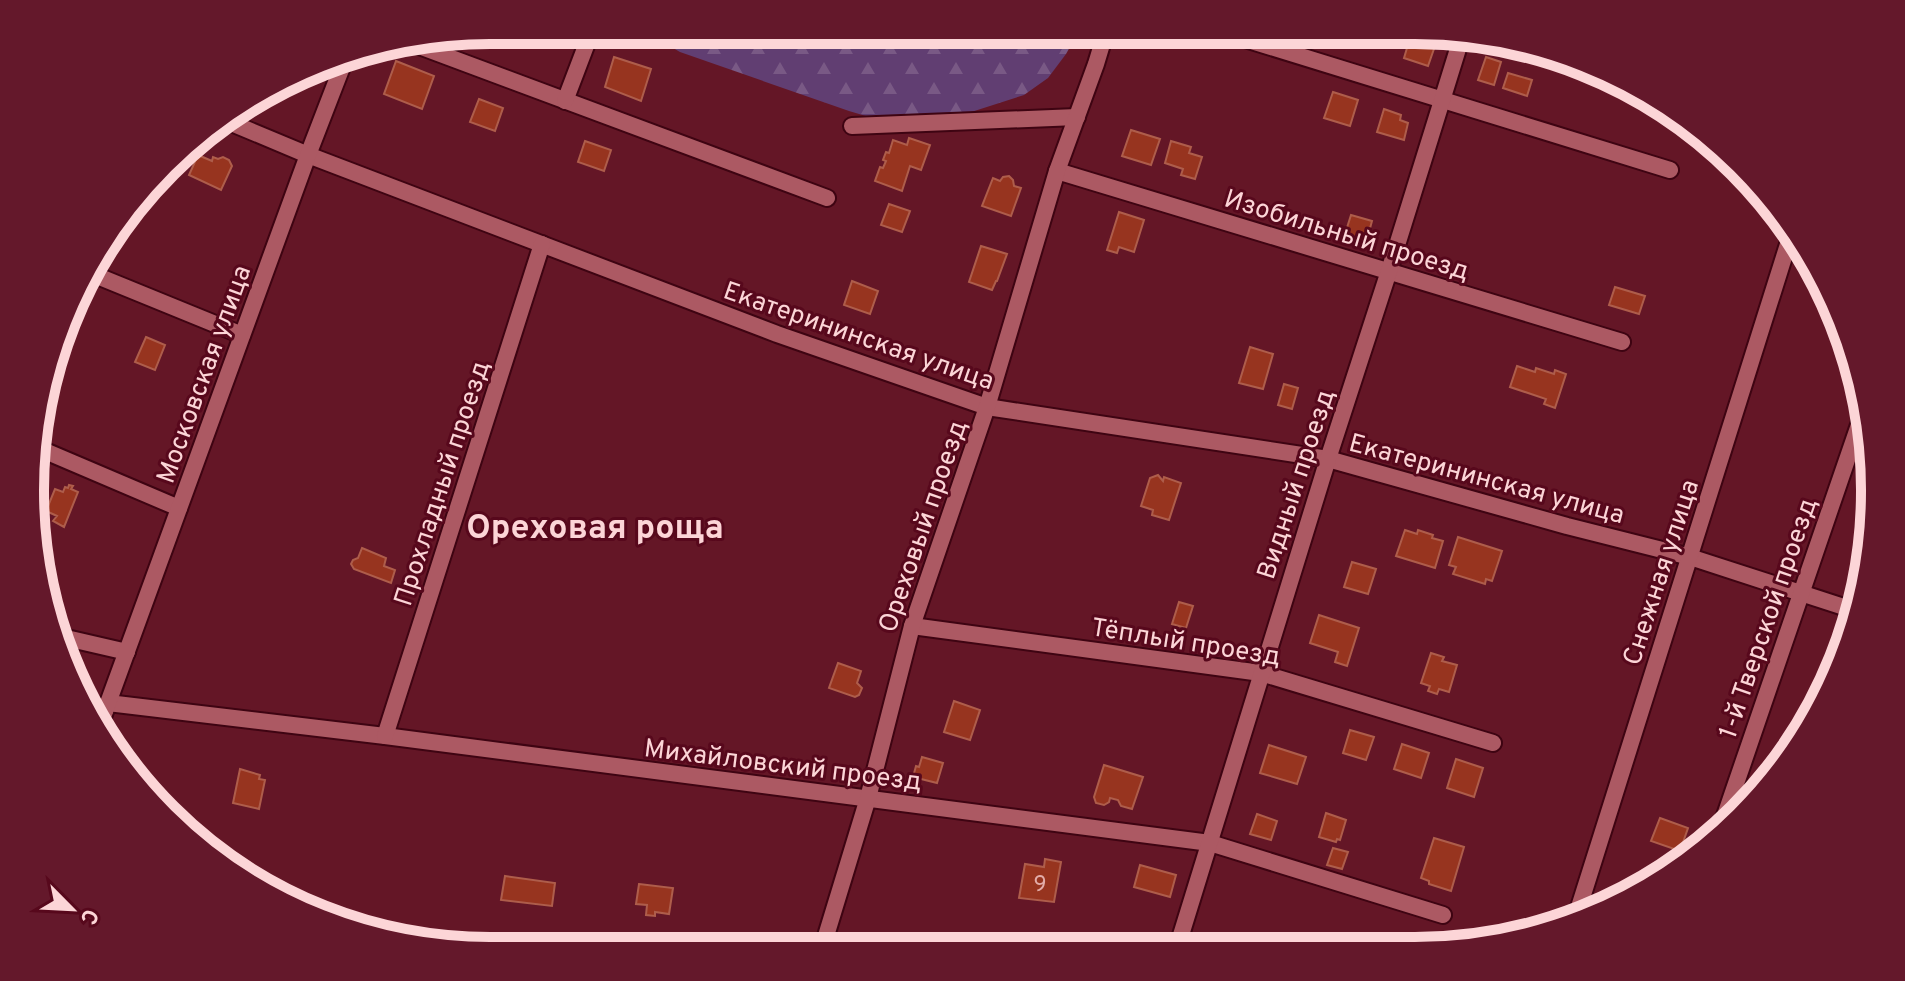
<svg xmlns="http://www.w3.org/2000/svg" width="1905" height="981" font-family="Overpass,sans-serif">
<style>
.forest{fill:url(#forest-firs)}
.building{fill:#97341f;stroke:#ae5d4b;stroke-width:2}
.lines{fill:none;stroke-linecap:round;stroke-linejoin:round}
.street-casing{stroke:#3e0412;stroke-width:20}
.street{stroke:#ac5963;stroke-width:16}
.labels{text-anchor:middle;stroke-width:6;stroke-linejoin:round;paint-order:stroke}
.number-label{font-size:22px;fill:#e3ada9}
.street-label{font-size:26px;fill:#fcd5d7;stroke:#57081c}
.district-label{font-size:34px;font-weight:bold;fill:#fcd5d7;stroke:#57081c}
.rim{fill:none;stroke:#fcd5d7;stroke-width:10}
</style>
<defs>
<pattern id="forest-firs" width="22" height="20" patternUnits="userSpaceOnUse" patternTransform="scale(2)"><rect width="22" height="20" fill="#613e72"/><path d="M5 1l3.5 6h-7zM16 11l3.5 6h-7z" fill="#795985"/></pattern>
</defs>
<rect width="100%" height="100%" fill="#641626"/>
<!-- forest -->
<path class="forest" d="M642,30L1079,31L1066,54L1048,78L1024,95L965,114L876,119L849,111L680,52Z"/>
<!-- building -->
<g class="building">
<path d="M490,30H507L503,42L499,44L493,42L490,38L482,35L483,31Z"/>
<path d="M1410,38L1435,46L1428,66L1404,58Z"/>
<path d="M614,57L651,69L641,101L605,87Z"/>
<path d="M1486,57L1501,62L1494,85L1478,80Z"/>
<path d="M396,61L434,76L422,109L384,94Z"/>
<path d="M1508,73L1532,80L1527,96L1503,88Z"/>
<path d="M1333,92L1358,100L1350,126L1324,118Z"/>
<path d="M479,99L503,108L495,131L470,122Z"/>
<path d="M1384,109L1401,115L1400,120L1408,123L1404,140L1377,132Z"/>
<path d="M1131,130L1160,139L1151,165L1122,156Z"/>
<path d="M909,138L930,145L921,170L910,166L902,191L875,181L880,167L883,168L886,161L883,160L886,152L889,153L893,140L907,145Z"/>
<path d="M585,141L611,150L604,171L578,162Z"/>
<path d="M1171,141L1191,147L1189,153L1202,157L1195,179L1181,175L1183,169L1165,163Z"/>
<path d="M198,155L212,161L213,157L218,159L223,157L229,160L232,166L221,190L189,175Z"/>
<path d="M1009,176L1013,180L1014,186L1021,188L1011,216L982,206L993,178L1000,181L1003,177Z"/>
<path d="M889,204L910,211L902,232L881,225Z"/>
<path d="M1119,212L1144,220L1134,252L1119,247L1117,253L1107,250Z"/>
<path d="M1351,215L1372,221L1369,232L1372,233L1369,241L1345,234Z"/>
<path d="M981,246L1007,254L997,281H996L992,290L969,282Z"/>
<path d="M852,281L878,291L870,314L844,305Z"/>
<path d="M1615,287L1645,296L1639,314L1609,305Z"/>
<path d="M146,337L165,345L155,370L135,362Z"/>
<path d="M1250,347L1273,354L1263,389L1239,383Z"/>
<path d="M1517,366L1535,372L1536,368L1554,374L1555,370L1566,374L1555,408L1544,404L1546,399L1510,387Z"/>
<path d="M1284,384L1298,388L1292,409L1278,405Z"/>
<path d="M1158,475L1163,481L1164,477L1181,483L1169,520L1152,515L1153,510L1141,506L1150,478Z"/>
<path d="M69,485L73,486L71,489L78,492L64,527L53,521L57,516L46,511L55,489L63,492L65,487L68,488Z"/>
<path d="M1405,530L1417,534L1418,530L1433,535L1432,538L1443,541L1435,568L1396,556Z"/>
<path d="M1458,537L1502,551L1492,581L1486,579L1485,584L1453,574L1456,567L1449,565Z"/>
<path d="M362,548L386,558L384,566L395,570L391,583L354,569L351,564L353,560L358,558Z"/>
<path d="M1352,562L1376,569L1368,594L1344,587Z"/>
<path d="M1179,602L1193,606L1186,628L1172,624Z"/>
<path d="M1319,615L1359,628L1347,666L1335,662L1338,652L1310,643Z"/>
<path d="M1431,653L1444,657L1442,661L1457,665L1449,692L1439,689L1437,694L1428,691L1430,686L1421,683Z"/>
<path d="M838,663L861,671L857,683L862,688L859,695L855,697L829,688Z"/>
<path d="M954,701L980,710L970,740L944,732Z"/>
<path d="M1350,730L1374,737L1366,760L1343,753Z"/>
<path d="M1402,744L1429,753L1421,778L1394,769Z"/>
<path d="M1269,745L1306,757L1297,784L1260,773Z"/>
<path d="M922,757L943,763L937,783L913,777L916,766L919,767Z"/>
<path d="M1456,759L1483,768L1474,797L1447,788Z"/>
<path d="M1104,765L1143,777L1132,809L1121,806L1118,800L1110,798L1109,802L1104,805L1096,803L1094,797Z"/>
<path d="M240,769L260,775L259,779L265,780L259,809L233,803Z"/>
<path d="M1326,813L1346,820L1340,840L1337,839L1336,842L1319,837Z"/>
<path d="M1257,814L1277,821L1271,840L1250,834Z"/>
<path d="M1660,818L1688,828L1680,851L1651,841Z"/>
<path d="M1434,838L1464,847L1451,891L1429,884V881L1421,878Z"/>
<path d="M1333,848L1348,852L1342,869L1327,865Z"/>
<path d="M1045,859L1061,862L1054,902L1019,898L1025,864L1044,867Z"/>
<path d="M1140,865L1176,875L1170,897L1134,887Z"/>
<path d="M505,876L555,883L552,906L501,900Z"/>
<path d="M639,884L673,888L669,914L655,912V916L646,915L647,905L636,904Z"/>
<path d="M1424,937L1435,941L1433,947H1409L1410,944L1421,947Z"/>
</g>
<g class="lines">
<!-- street casing -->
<g class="street-casing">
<g id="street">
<path d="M1219,31L1670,170"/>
<path d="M411,43L827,198"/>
<path d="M565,101L592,30"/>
<path d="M222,119L308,155L777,334L987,407L1328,459L1567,526L1690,557L1850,609"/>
<path d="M852,126L1077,117"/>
<path d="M1057,171L1622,342"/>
<path d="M90,273L242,335"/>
<path d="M38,448L179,508"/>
<path d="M912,626L1261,673L1493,743"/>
<path d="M62,637L127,652"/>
<path d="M108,703L385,736L1210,843L1443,915"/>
<path d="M87,707L105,711"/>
<path d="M100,725L308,155L347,54"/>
<path d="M385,736L542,244"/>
<path d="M1719,833L1861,419"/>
<path d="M1575,920L1790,238"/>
<path d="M418,939L530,950"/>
<path d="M1177,948L1328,459L1389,271L1462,36"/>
<path d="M822,949L868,798L912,626L987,407L1057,171L1096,64L1106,31"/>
</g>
</g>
<!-- street -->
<use href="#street" class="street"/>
</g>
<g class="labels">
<!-- number labels -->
<g class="number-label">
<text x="1040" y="891">9</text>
</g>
<!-- street labels -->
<g class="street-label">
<text transform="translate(1347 234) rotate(17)" y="9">Изобильный проезд</text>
<text transform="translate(859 335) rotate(19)" y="9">Екатерининская улица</text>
<text transform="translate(203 374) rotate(-70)" y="9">Московская улица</text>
<text transform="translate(1487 478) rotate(15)" y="9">Екатерининская улица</text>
<text transform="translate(441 483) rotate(-72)" y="9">Прохладный проезд</text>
<text transform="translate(1295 484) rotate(-72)" y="9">Видный проезд</text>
<text transform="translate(922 526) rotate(-71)" y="9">Ореховый проезд</text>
<text transform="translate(1660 572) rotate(-72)" y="9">Снежная улица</text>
<text transform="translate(1767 618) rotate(-71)" y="9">1-й Тверской проезд</text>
<text transform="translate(1186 641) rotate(9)" y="9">Тёплый проезд</text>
<text transform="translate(783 764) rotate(7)" y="9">Михайловский проезд</text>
</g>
<!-- district labels -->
<g class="district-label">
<text x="595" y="538">Ореховая роща</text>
</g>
</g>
<!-- crop -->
<path d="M0 0H1905V981H0ZM490 44H1415A446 446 0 0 1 1861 490V491A446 446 0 0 1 1415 937H490A446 446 0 0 1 44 491V490A446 446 0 0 1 490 44Z" fill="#64182b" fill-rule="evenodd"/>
<path class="rim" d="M490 44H1415A446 446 0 0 1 1861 490V491A446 446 0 0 1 1415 937H490A446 446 0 0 1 44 491V490A446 446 0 0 1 490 44Z"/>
<!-- north arrow -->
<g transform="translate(72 909) rotate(114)" stroke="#57081c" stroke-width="6" paint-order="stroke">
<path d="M0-6L14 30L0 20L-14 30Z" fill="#fcd5d7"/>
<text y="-12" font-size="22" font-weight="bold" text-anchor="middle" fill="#fcd5d7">С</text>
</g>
</svg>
